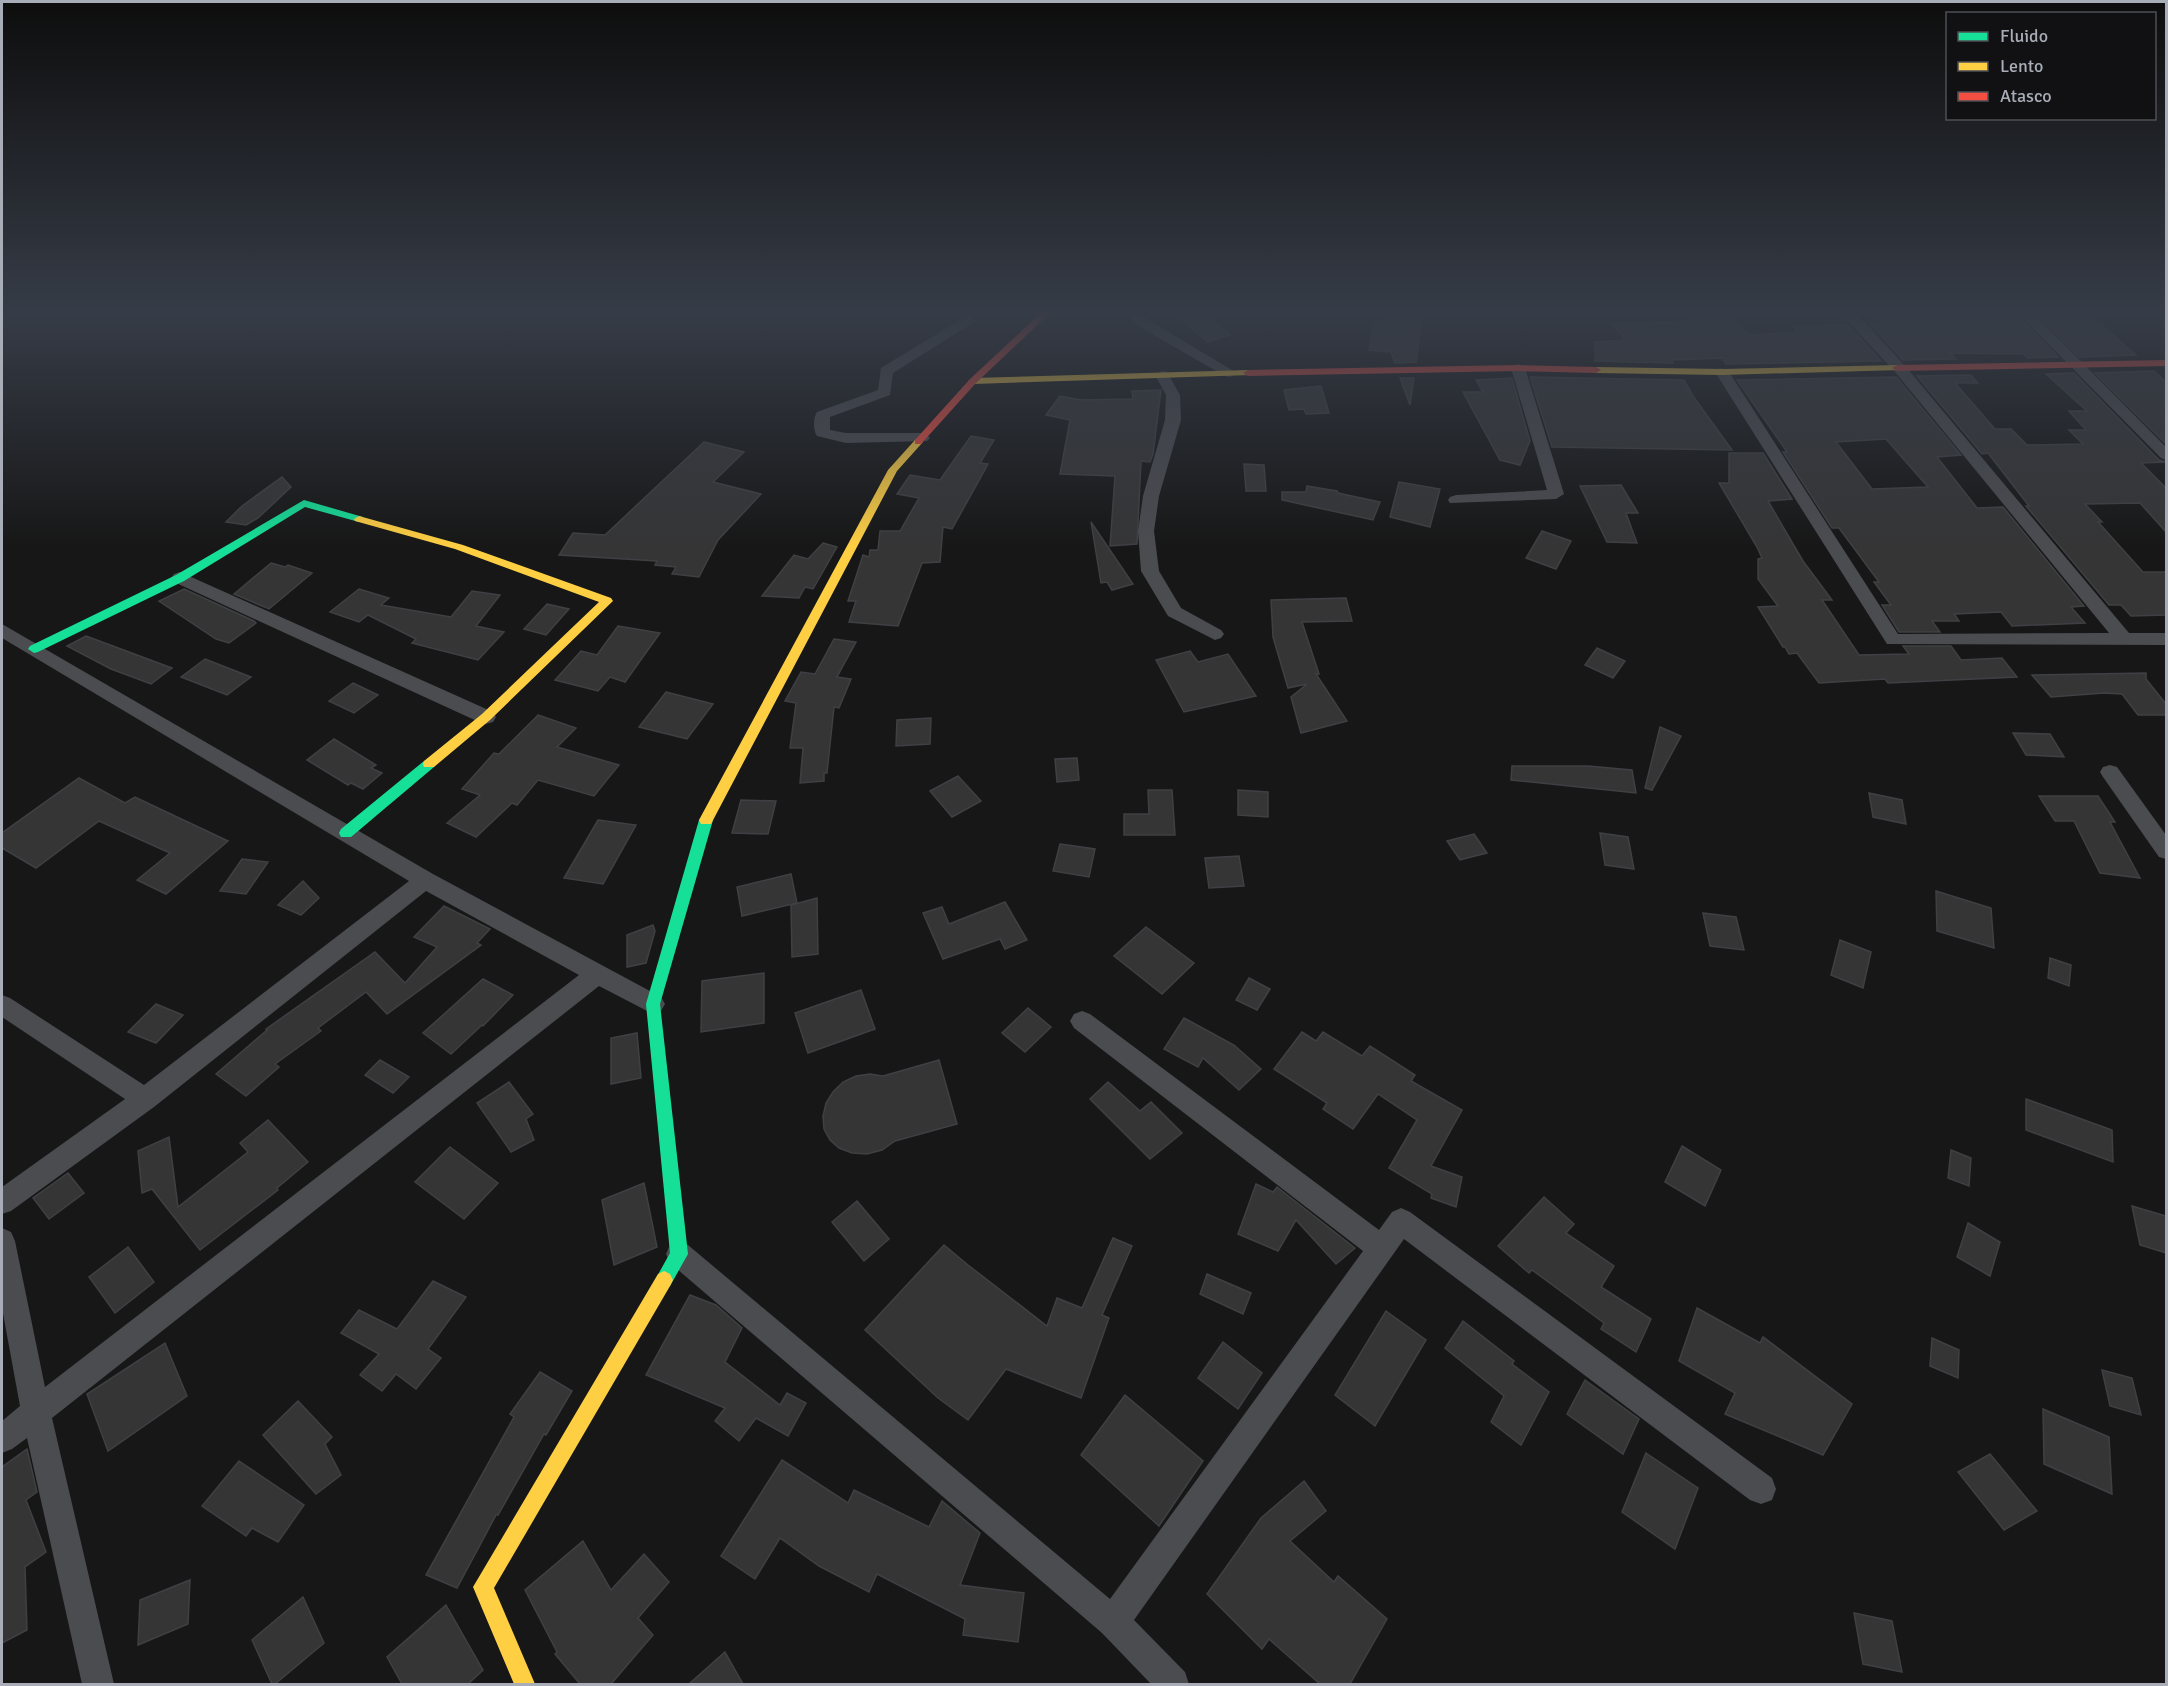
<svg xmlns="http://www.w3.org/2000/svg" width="2168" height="1686" font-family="Signika,sans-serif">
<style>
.building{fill:#353536;stroke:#3f4043;stroke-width:1.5;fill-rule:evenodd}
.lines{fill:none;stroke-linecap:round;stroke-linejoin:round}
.street{fill:#4b4c50;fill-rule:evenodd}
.fast{fill:#16e098;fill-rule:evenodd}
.slow{fill:#ffcf43;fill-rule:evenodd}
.jam{fill:#f24e42;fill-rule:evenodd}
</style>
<rect width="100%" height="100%" fill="#171717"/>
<!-- building -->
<g class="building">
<path d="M1171,312H1203L1230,335L1208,342Z"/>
<path d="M1943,312L1946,315L2015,313L2058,357L2028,358L2024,354L1950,353L1956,359L1903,360L1870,324H1882L1872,314Z"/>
<path d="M2035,312H2087L2136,355L2079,357Z"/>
<path d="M1384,314L1422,319L1416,362L1395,363L1391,352L1369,350L1374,321L1383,322Z"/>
<path d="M1725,314L1750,335L1798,332L1793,326L1848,325L1881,361L1726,364L1722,358L1671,360L1673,363L1595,361V342L1626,340L1611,323L1677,322Z"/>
<path d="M2154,371L2166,382V444L2095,373Z"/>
<path d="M2074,373L2159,460L2166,462L2141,463L2166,488V532L2140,503L2085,504L2102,522H2098L2143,572H2166V615L2131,616L2121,605H2109L2026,506H2029L1988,453L1982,454L1917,376L1971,375L1978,383H1955L1995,429H2011L2027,445L2083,444L2069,430H2086L2069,411H2087L2046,374Z"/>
<path d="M1530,377L1684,380L1691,392H1690L1732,450L1552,447Z"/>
<path d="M1896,377L1961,455L1937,457L1977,508L2003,507L2084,606L2071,607L2085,623L2012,626L2001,612L1954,614L1959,621H1932L1940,632H1899L1882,605H1891L1874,582H1879L1839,528H1832L1783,452H1787L1737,380ZM1886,439L1928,487L1872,489L1836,442Z"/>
<path d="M1400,378H1414L1410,405Z"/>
<path d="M1512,378L1530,441L1520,465L1500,460L1463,392H1483L1476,380Z"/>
<path d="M1321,386L1329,413L1306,414L1304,409L1289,410L1284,390Z"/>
<path d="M1161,390L1153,454L1150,462L1141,461L1137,544L1110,546L1115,476L1060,474L1070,420L1046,415L1060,396L1081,400L1133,399L1132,391Z"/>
<path d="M971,436L994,440L980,463L988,464L952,529L943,527L940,562L922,563L898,626L849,622L856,601H848L863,555L869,557L870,550H878L880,531H900L919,498L897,494L910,475L940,480Z"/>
<path d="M704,442L744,452L713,482L761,494L718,540L699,577L672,574L676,567L655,565L657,561L559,555L573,533L605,535Z"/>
<path d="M1729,453H1763L1792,499L1768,501L1803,561L1832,600H1822L1859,655L1909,654L1903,646H1951L1961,660L2002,658L2017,677L1888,683L1885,679L1819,683L1797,653L1789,654L1785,647H1783L1758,607L1778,606L1758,579V559L1762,558L1757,547L1719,483H1729Z"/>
<path d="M1244,464L1264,465L1266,491H1246Z"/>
<path d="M282,477L291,487L258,518L246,525L226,522L242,506Z"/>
<path d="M1399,482L1440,489L1430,527L1390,517Z"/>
<path d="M1621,485L1638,513H1626L1637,543L1607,542L1580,486Z"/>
<path d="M1307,486L1337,491L1338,493L1380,502L1373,520L1282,500V492H1306Z"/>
<path d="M1091,522L1133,584L1112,590L1107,582L1101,583Z"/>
<path d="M1542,531L1571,541L1556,569L1526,558Z"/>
<path d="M823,543L837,547L813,589L805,587L799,598L762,596L794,555L808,559Z"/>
<path d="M271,563L285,567L288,565L312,573L269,609L234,594Z"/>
<path d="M184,589L254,621L256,623L229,643L216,639L159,601Z"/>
<path d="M359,589L389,598L381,605L451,617L472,591L500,595L476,626L504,632L478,660L412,643L416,639L368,615L359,622L330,612Z"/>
<path d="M1346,598L1352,621L1302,622L1319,674H1316L1347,721L1301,733L1291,697L1307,684L1288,688L1273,637L1271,600Z"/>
<path d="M547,604L569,609L546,635L524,629Z"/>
<path d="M618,626L660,633L625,682L610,677L598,691L555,680L581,651L597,655Z"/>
<path d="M86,636L172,668L151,684L111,669L67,646Z"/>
<path d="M834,639L856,642L837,677L851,679L839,708L834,707L827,773H824V781L800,783L803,748H790L796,703L785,701L801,672L815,674Z"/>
<path d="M1597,648L1625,661L1613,678L1585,665Z"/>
<path d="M1190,651L1198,662L1228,654L1256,696L1184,712L1156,660Z"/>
<path d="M205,659L251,677L227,695L181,677Z"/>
<path d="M2146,673V679L2166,704V715H2138L2122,694L2104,693L2051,697L2032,675Z"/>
<path d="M353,683L378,695L354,713L329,701Z"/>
<path d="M666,692L713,704L687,739L639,727Z"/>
<path d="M538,715L576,728L557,747L619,765L594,796L538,780L517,805L512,803L476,837L447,823L480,795L462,789L494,753L499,754Z"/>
<path d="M931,718L930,744L896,746L897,720Z"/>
<path d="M1660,727L1681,736L1652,790L1645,788Z"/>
<path d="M2013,733L2050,734L2064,757L2026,755Z"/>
<path d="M334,739L376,765L371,768L382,773L363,789L351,783L348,785L307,760Z"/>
<path d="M1077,758L1079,780L1057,782L1055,759Z"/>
<path d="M1512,766H1588L1632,770L1636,793L1511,780Z"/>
<path d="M958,776L981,801L952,817L930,791Z"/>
<path d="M79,778L125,803L135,797L228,841L166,894L137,880L170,853L99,821L36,868L2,848V833Z"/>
<path d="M1148,790H1172L1175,835H1124V814H1149Z"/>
<path d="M1238,790L1268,792V817L1238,815Z"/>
<path d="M1869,793L1902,800L1906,824L1873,817Z"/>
<path d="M2039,796H2098L2115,822H2110L2140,878L2100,873L2074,821H2055Z"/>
<path d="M741,800L776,801L768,834L732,833Z"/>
<path d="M598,820L636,825L603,884L564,878Z"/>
<path d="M1600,833L1628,837L1634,869L1605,865Z"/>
<path d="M1474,834L1487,853L1460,860L1447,841Z"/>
<path d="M1060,844L1095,849L1089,877L1053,871Z"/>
<path d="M1239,856L1244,886L1209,888L1205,858Z"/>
<path d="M242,859L268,862L246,894L220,891Z"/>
<path d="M791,874L797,903L742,916L737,887Z"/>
<path d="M303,881L319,898L301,915L278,905Z"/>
<path d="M1936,891L1991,908L1994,948L1937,931Z"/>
<path d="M817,898L818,954L792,957L791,905Z"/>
<path d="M1005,902L1027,940L1005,949L1000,939L943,959L923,913L942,907L949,924Z"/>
<path d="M444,906L490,929L477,943L481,945L387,1014L366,992L318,1028L321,1031L275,1064L279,1067L246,1096L216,1074L267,1030L266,1029L375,952L405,983L437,947L414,937Z"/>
<path d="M1703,913L1736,917L1744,950L1710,946Z"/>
<path d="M653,925L655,931L646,963L627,967V935Z"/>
<path d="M1146,927L1194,963L1162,994L1114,956Z"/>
<path d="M1840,940L1871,952L1863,988L1831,975Z"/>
<path d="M2050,958L2071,965L2069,986L2048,978Z"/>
<path d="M764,973V1023L701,1032L702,981Z"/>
<path d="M1249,978L1270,989L1257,1010L1236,1000Z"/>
<path d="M483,979L513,995L483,1026L482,1025L451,1054L423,1033Z"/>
<path d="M861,990L875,1029L808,1053L795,1013Z"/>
<path d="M156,1004L183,1015L156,1043L128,1032Z"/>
<path d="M1028,1008L1051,1027L1025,1052L1002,1033Z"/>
<path d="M1184,1018L1234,1045L1261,1069L1239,1090L1203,1058L1198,1067L1164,1049Z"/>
<path d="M1302,1032L1316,1041L1323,1032L1362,1056L1370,1046L1415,1075L1411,1081L1462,1110L1431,1166L1462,1177L1456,1207L1431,1198L1432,1194L1389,1168L1417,1120L1378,1094L1353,1129L1323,1109L1327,1103L1274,1069Z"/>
<path d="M637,1033L641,1078L611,1084V1038Z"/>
<path d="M380,1060L409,1077L393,1093L365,1075Z"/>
<path d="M939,1060L957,1124L895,1141L882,1150L867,1154L852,1153L839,1148L830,1140L824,1129L823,1116L826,1103L833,1092L843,1082L856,1076L870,1074L883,1076Z"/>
<path d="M509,1082L533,1114L526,1119L534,1140L511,1152L477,1103Z"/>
<path d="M1108,1082L1140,1111L1151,1102L1182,1133L1150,1159L1090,1099Z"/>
<path d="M2026,1099L2112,1130L2113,1162L2026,1130Z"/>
<path d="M268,1120L308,1162L277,1188L278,1190L200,1250L152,1189L142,1193L138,1151L169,1137L178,1207L248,1152L240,1143Z"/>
<path d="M1682,1146L1721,1170L1705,1206L1665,1182Z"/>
<path d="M450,1147L498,1183L464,1219L415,1182Z"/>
<path d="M1951,1150L1971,1158L1969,1186L1948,1178Z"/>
<path d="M68,1173L84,1193L49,1219L33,1198Z"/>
<path d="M644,1183L657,1247L614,1265L602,1200Z"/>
<path d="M1256,1184L1273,1192L1277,1187L1355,1248L1336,1264L1296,1220L1278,1251L1238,1234Z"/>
<path d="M1544,1197L1574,1224L1566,1233L1614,1266L1601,1287L1651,1319L1636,1352L1601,1329L1604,1323L1532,1270L1529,1273L1498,1246Z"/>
<path d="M857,1201L889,1239L864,1261L832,1222Z"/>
<path d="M2132,1206L2166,1216V1253L2140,1245Z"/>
<path d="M1968,1223L2000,1242L1990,1276L1957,1257Z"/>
<path d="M1113,1238L1132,1246L1102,1315L1109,1318L1081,1398L1006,1369L968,1420L938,1398L865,1330L944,1245L968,1265L1047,1326L1057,1298L1082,1308Z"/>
<path d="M128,1247L154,1282L115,1313L89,1277Z"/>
<path d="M1207,1274L1251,1293L1243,1314L1200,1294Z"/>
<path d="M433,1281L466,1297L428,1349L441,1358L416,1389L396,1374L382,1391L360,1375L379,1354L341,1333L359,1310L397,1329Z"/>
<path d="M690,1295L716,1305L742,1328L725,1362L780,1405L787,1393L806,1403L788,1436L756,1418L739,1441L715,1421L725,1408L646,1375Z"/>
<path d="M1697,1308L1760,1343L1763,1337L1852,1404L1823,1455L1725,1414L1735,1393L1679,1361Z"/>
<path d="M1386,1311L1426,1340L1375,1426L1335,1395Z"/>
<path d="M1463,1321L1514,1361L1512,1364L1549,1392L1521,1445L1491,1422L1504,1396L1445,1348Z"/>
<path d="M1932,1338L1959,1350L1958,1378L1930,1366Z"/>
<path d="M1223,1342L1262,1373L1238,1409L1198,1378Z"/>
<path d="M165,1343L187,1396L108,1451L87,1394Z"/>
<path d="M2102,1370L2132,1378L2141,1415L2110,1406Z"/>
<path d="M540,1372L572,1391L546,1435L544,1434L498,1515H496L457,1588L426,1575L514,1417L510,1414Z"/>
<path d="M1585,1380L1639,1419L1623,1454L1567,1414Z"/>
<path d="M1125,1395L1203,1461L1159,1526L1081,1455Z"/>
<path d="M298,1401L332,1437L325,1444L341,1475L316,1494L263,1435Z"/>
<path d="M2043,1409L2109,1437L2112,1494L2044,1464Z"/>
<path d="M27,1449L37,1492L26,1500L46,1552L25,1567L27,1630L2,1643V1467Z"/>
<path d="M1646,1453L1698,1488L1675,1549L1622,1512Z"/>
<path d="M1990,1454L2037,1511L2004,1530L1958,1472Z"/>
<path d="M782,1460L848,1503L854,1490L929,1527L942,1501L980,1533L960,1585L1024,1593L1018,1642L963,1635L965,1619L877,1574L869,1592L819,1566L780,1538L755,1579L721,1556Z"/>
<path d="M239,1461L304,1505L278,1542L252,1528L246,1536L202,1506Z"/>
<path d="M1304,1481L1326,1511L1290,1541L1334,1582L1338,1576L1387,1619L1350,1684H1320L1269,1639L1262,1649L1207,1594L1261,1518Z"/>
<path d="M583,1541L611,1590L644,1554L669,1582L638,1618L653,1635L611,1684H580L555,1654L557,1652L525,1590Z"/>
<path d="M190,1580L188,1624L138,1645L140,1600Z"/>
<path d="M303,1597L324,1643L275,1684H272L252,1640Z"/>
<path d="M446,1605L483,1670L468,1684H402L387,1657Z"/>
<path d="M1854,1613L1892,1621L1902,1672L1863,1664Z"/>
<path d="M725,1652L743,1684H689Z"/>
</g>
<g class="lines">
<!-- street -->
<g class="street">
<path d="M956,312H970L974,322L893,373L890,395L830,417V430L846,433H922L927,435L930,438L927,441L846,443L817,436C813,431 813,417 817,412L878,390L881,368L960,320Z"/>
<path d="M1125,312H1140L1148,320L1237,373L1230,377L1225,376L1138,326Z"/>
<path d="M2017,312H2032L2166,447V460L2161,458Z"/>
<path d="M1852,313L1857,314L1906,367L2129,633H2166V645L1887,644L1715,372L1717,369L1722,368L1729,372L1898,634L2109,633L1896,373L1847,320L1845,317L1847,314Z"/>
<path d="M1518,364L1525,368L1564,494L1556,499L1450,503L1448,500L1450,497L1456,495L1547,490L1511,368Z"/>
<path d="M1162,371L1167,372L1180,395L1181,420L1159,496L1154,531L1159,571L1181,608L1221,630L1224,634L1221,638L1215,640L1168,616L1141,571L1138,531L1143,496L1165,420L1166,395L1155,375Z"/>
<path d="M180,572L493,712L496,717L493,722L486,724L479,722L174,582L171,578L174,574Z"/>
<path d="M2,624L433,874L661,997L665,1004L661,1011L653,1014L599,986L52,1418L114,1684H82L27,1438L12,1449L2,1453V1421L20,1406L2,1308V1228L11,1232L15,1241L45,1387L579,975L426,891L154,1107L11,1211L2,1214V1187L125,1099L2,1017V995L10,998L144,1085L409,881L2,638Z"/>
<path d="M2110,765L2117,767L2166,835V859L2159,857L2103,777L2100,772L2103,767Z"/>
<path d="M1082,1011L1090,1014L1379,1230L1392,1212L1401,1208L1410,1212L1772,1478L1776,1489L1772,1500L1761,1504L1750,1500L1404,1239L1134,1620L1185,1672L1189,1684H1151L1102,1633L670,1263L666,1254L670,1245L679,1241L688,1245L1110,1599L1363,1251L1074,1028L1070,1021L1074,1014Z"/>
</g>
<!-- fast -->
<g class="fast">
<path d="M304,500L363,517L364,519L359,522L305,507L184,581L38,652L34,653L28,649L30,646L176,575Z"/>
<path d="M429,759L434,761L435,764L434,767L351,837H341L339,833L341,829L424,761Z"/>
<path d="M706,815L713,820L660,1004L688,1254L670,1286L664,1289L658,1286L655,1280L670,1253L646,1004L699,820Z"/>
</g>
<!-- slow -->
<g class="slow">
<path d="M1897,365L1902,368L1900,370L1722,375L1596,373L1591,370L1596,367L1722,369Z"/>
<path d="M1248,370L1253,373L1251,375L973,384L968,381L973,378Z"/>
<path d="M918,439L923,442L897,471L711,824H701L699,820L888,470L915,440Z"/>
<path d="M359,516L463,545L611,598L613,601L490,720L434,767H424L423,764L424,761L482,714L599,602L455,549L355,521L354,519Z"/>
<path d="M664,1271L670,1274L673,1280L670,1286L494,1588L535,1684H514L473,1587L658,1274Z"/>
</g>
<!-- jam -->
<g class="jam">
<path d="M1042,312H1051L976,383L921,444H915V440L970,379Z"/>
<path d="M2166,360V366L1897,371L1892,368L1897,365Z"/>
<path d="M1518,365L1596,367L1601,370L1596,373L1518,371L1248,376L1243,373L1248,370Z"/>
</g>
</g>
<!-- sky -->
<linearGradient id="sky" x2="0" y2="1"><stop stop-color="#0d0d0d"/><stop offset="0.57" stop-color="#363c47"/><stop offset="1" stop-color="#363c47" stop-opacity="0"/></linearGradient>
<rect width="2168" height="548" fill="url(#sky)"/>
<!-- border -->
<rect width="2168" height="1686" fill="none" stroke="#a8adb8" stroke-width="6"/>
<!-- legend -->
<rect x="1946" y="12" width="210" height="108" fill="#111113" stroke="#4d4f55" stroke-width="1.5"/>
<rect x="1958" y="32" width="30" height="9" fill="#16e098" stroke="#4d4f55" stroke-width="1.5"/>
<text x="2000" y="42" font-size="18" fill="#a8adb8">Fluido</text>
<rect x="1958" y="62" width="30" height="9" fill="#ffcf43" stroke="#4d4f55" stroke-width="1.5"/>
<text x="2000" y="72" font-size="18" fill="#a8adb8">Lento</text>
<rect x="1958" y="92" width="30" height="9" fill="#f24e42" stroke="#4d4f55" stroke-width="1.5"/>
<text x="2000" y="102" font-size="18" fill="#a8adb8">Atasco</text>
</svg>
